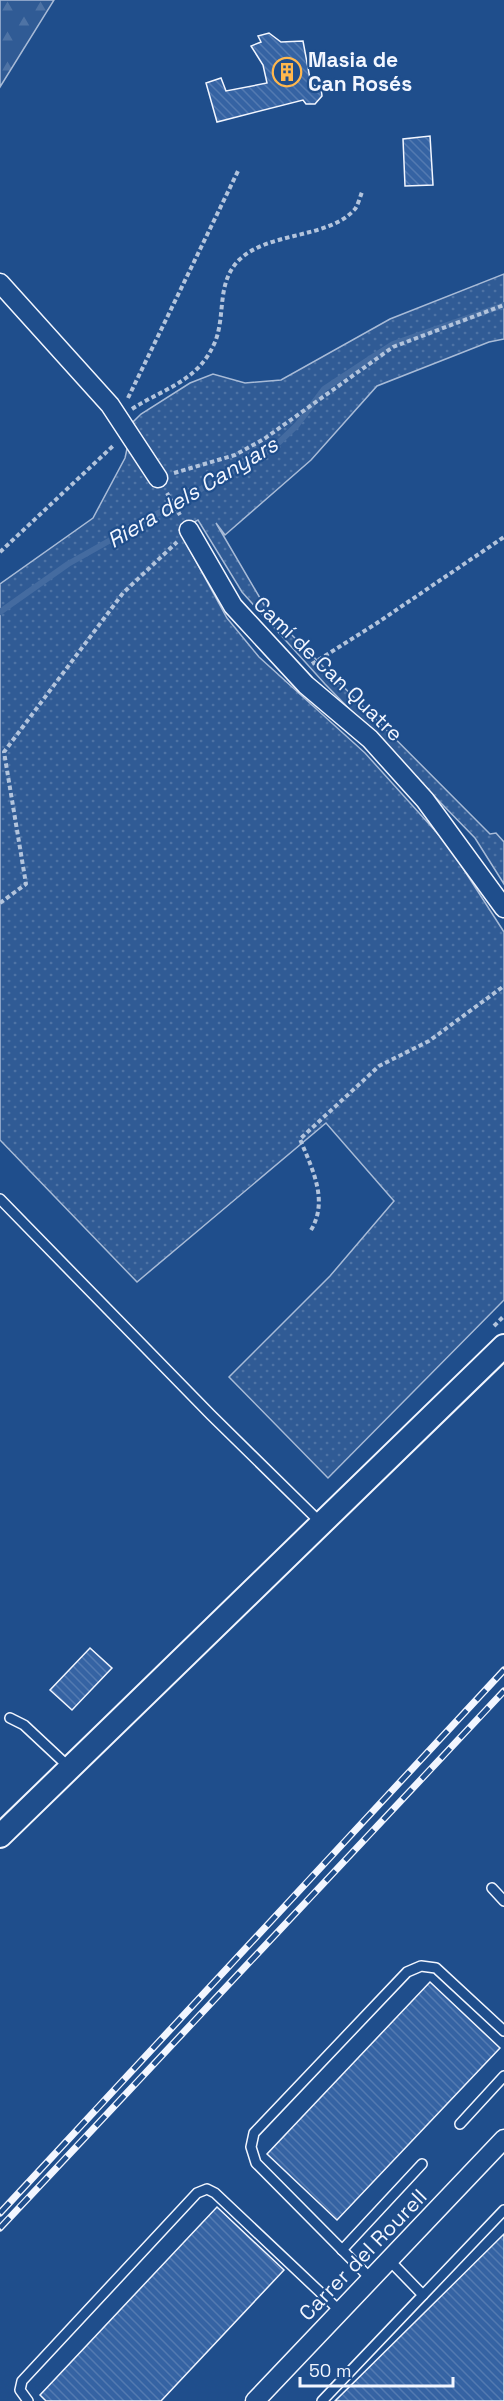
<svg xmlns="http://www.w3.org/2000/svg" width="504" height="2401" font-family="'Space Grotesk',sans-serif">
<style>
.grass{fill:url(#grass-dots);stroke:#a8bbd7;stroke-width:1.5}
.forest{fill:url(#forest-firs);stroke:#a8bbd7;stroke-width:1.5}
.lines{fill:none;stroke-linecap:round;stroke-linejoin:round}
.stream{stroke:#446ba0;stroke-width:6}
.building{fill:url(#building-back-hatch);stroke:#f2f6ff;stroke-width:1.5}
.service-casing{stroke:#f2f6ff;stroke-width:12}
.minor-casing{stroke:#f2f6ff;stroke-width:21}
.tertiary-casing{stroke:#f2f6ff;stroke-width:26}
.path{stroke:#b3c4dc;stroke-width:4;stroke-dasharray:4.5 3;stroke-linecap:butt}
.service{stroke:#1f4e8c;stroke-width:9}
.minor{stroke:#1f4e8c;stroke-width:18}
.tertiary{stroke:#1f4e8c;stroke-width:22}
.rail-casing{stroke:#f2f6ff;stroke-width:7}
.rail{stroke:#1f4e8c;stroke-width:4.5;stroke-dasharray:14;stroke-linecap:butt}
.labels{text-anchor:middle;stroke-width:4.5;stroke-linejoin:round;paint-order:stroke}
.poi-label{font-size:21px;font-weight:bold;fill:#f2f6ff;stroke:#1f4e8c;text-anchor:start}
.street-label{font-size:21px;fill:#f2f6ff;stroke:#1f4e8c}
.water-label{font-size:22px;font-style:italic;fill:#f2f6ff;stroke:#1f4e8c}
</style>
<defs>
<pattern id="grass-dots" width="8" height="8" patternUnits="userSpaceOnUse" patternTransform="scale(1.5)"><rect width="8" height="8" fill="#305b95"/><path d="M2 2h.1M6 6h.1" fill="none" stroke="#4e73a5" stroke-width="1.8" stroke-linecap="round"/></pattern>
<pattern id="forest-firs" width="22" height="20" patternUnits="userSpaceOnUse" patternTransform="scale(1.5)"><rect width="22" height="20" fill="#305b95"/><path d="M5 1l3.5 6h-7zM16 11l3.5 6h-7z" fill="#4e73a5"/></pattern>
<pattern id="building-back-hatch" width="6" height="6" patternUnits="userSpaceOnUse" patternTransform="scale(1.5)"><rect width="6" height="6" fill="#3563a3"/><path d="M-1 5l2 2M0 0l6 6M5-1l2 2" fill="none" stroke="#537ab1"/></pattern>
</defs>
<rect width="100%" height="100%" fill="#1f4e8c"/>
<!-- grass -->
<path class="grass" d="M504,274V339L489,342L377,386L311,460L225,535L216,523L267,610L490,834L496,833L504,842V884L475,838L325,684L242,592L198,520L179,530L227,618L259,657L365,753L448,845L504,932V1300L328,1478L229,1377L330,1276L394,1201L326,1123L137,1282L0,1140V584L93,518L125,458L133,422L141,414L190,383L213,374L245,383L281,380L390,319Z"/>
<!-- forest -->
<path class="forest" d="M0,0H54L0,87Z"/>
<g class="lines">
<!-- stream -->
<path class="stream" d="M0,612L68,564L272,449L297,425L324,389L368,360L393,344L504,305"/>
</g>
<!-- building -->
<g class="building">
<path d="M269,33L281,42L303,41L311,84L321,88L322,96L315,104H306L303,100L217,122L206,83L221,78L226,91L267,83L263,65L251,46L261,42L258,36Z"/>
<path d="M430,136L433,185L405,186L403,139Z"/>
<path d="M90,1648L112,1668L72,1710L50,1690Z"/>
<path d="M430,1982L500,2048L337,2220L267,2154Z"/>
<path d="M217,2207L284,2270L161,2401H46L40,2395Z"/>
<path d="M504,2234V2401H335Z"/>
</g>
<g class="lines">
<!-- service casing -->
<g class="service-casing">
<g id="service">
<path d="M0,1199L211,1415L321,1523"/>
<path d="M10,1718L24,1725L70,1768"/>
<path d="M492,1888L504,1901"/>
<path d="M460,2124L504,2076"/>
<path d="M342,2250L422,2164"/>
<path d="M371,2279L256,2163L251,2147L254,2133L407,1972L421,1966L436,1968L504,2031"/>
<path d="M423,2295L504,2210"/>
<path d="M28,2401L20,2390L22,2381L197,2193L207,2189L215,2193L340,2311"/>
<path d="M322,2401L423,2295L389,2260"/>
</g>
</g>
<!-- minor casing -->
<g class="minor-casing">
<g id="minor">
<path d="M0,283L110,405L158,478"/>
<path d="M189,530L233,606L306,685L370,739L425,800L504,908"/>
<path d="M255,2401L504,2139"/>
</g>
</g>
<!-- tertiary casing -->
<g class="tertiary-casing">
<path id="tertiary" d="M0,1836L504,1346"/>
</g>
<!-- path -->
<g class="path">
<path d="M128,398L239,169"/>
<path d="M132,409C164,388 198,382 215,342C226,315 216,283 239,260C269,231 329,239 355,209C358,205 360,197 362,192"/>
<path d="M174,473L235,455L264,439L393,347L504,305"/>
<path d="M167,493L180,515"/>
<path d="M0,552L114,445"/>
<path d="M312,664L377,623L504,537"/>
<path d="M0,903L26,884L4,752L123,593L177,542"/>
<path d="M311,1230C329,1200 312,1169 300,1139L379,1066L429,1041L504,986"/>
<path d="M494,1326L504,1316"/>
</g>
<!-- service -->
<use href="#service" class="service"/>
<!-- minor -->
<use href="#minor" class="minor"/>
<!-- tertiary -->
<use href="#tertiary" class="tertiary"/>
<!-- rail casing -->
<g class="rail-casing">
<g id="rail">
<path d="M0,2213L504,1670"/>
<path d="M0,2228L504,1691"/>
</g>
</g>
<!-- rail -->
<use href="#rail" class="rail"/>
</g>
<!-- icons -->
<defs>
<g id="building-ring" transform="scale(1.5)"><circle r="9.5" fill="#1f4e8c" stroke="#ffb74d" stroke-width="1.5"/><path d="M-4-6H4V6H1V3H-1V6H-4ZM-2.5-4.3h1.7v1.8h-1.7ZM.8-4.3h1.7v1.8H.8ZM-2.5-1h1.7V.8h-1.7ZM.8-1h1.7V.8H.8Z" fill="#ffb74d"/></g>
</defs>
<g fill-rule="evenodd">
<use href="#building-ring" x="287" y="72"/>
</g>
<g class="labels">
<!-- poi labels -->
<g class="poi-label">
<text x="308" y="67">Masia de<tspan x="308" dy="24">Can Rosés</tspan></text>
</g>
<!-- street labels -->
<g class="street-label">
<text transform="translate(328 669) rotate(44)" y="7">Camí de Can Quatre</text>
<text transform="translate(363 2255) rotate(-46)" y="7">Carrer del Rourell</text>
</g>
<!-- water labels -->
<g class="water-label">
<text transform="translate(192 492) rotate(-31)" y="8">Riera dels Canyars</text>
</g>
</g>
<!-- scale -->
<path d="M300 2377v9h153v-9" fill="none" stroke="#f2f6ff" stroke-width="3"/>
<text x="309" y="2377" font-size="18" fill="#f2f6ff" stroke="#1f4e8c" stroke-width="4.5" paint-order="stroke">50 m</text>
</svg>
